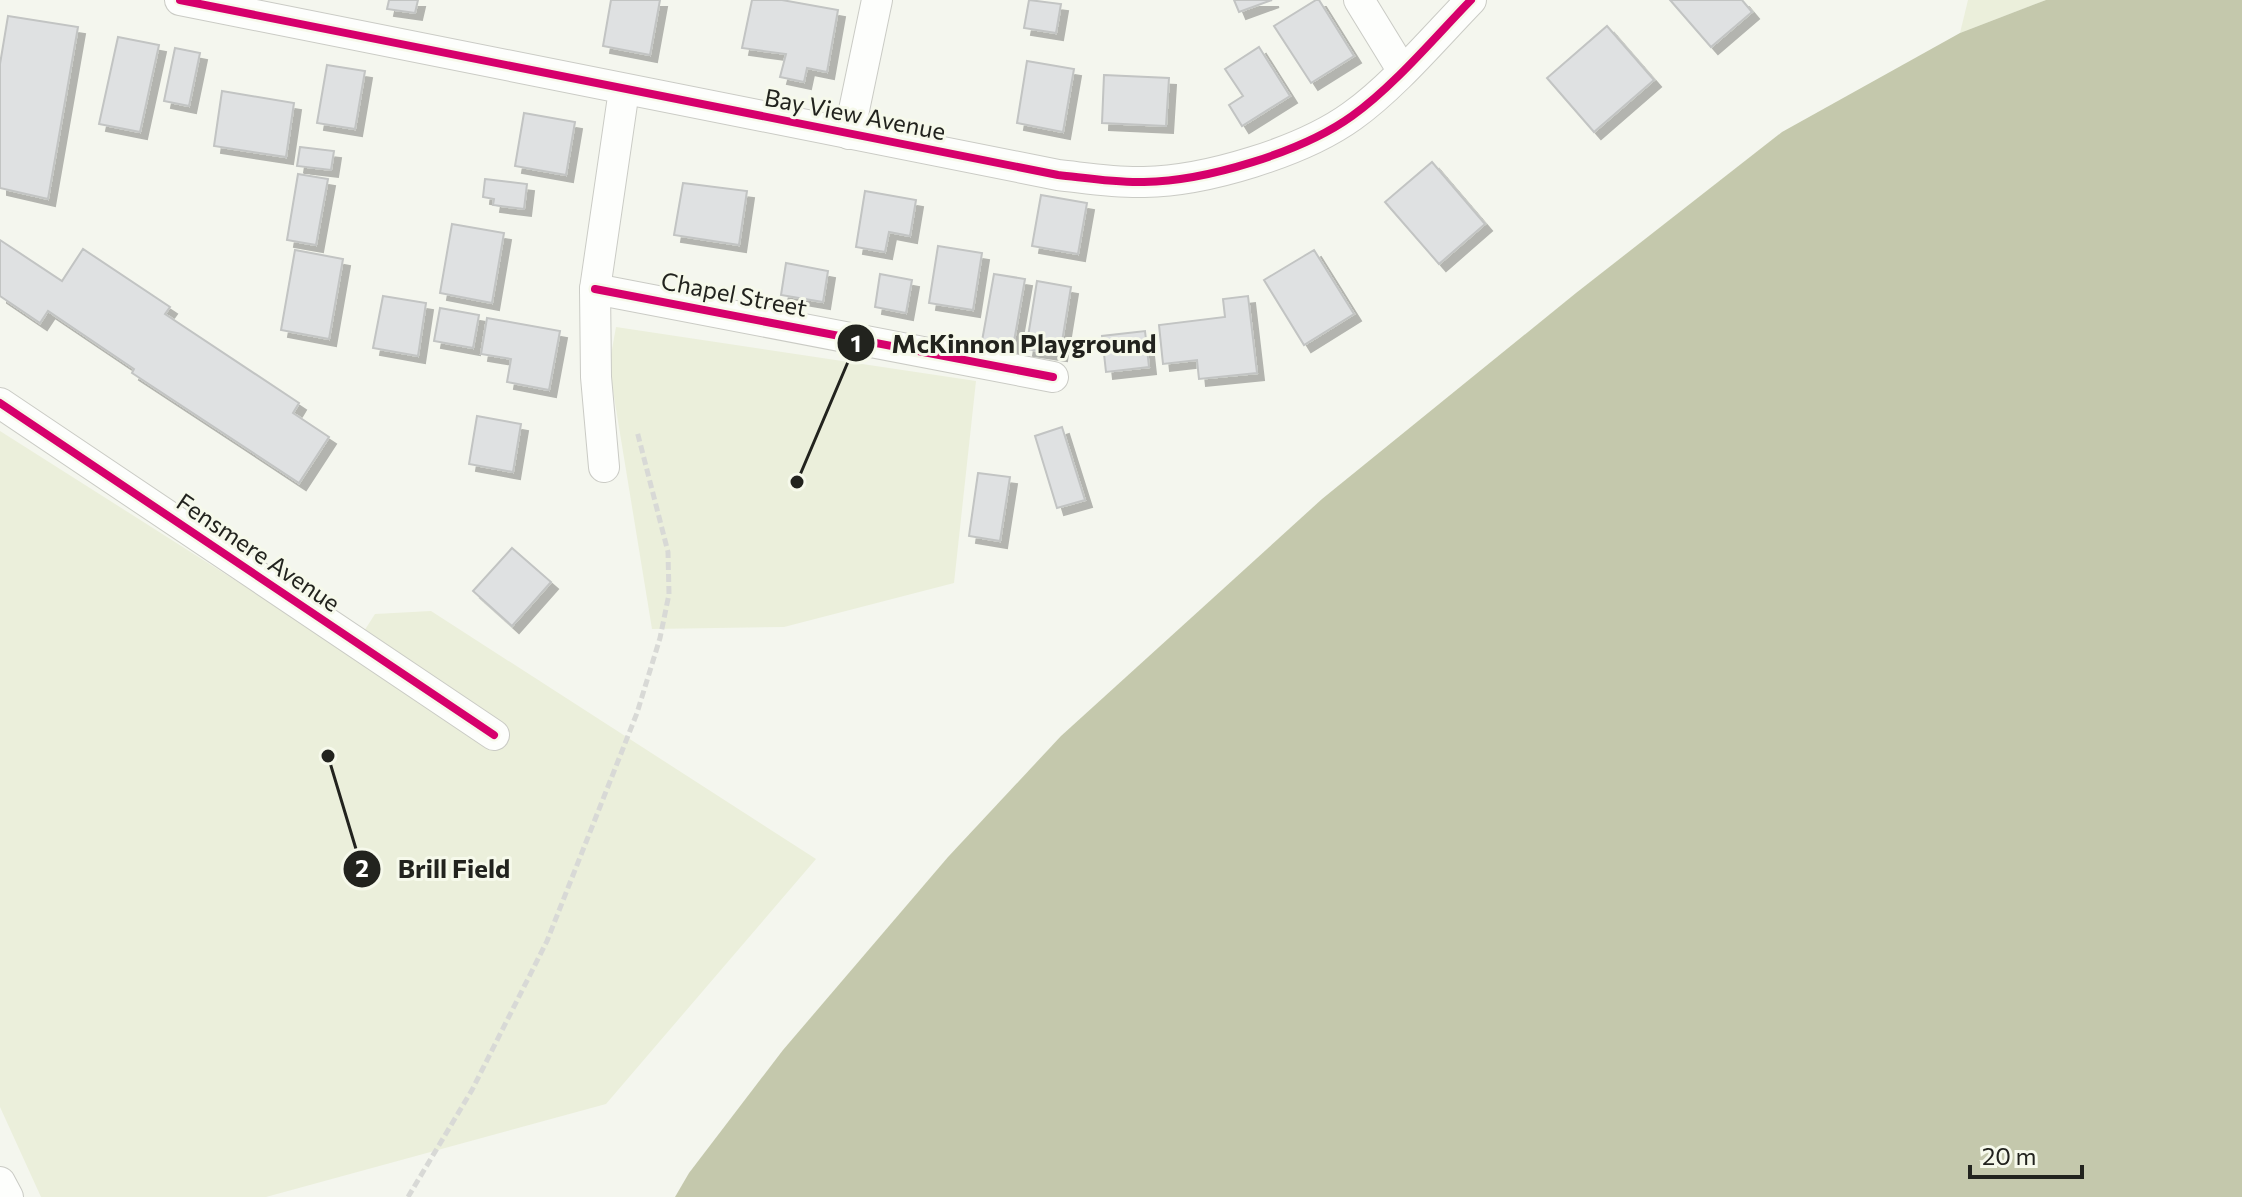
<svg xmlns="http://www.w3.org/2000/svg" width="2242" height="1197" font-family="Commissioner,sans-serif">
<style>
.green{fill:#ebefdb}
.water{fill:#c4c8ac}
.building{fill:#dfe1e2;stroke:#c2c4c3;stroke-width:2;filter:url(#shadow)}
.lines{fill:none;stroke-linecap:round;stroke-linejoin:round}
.minor-casing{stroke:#cacbc5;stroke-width:32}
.path{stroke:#d8d9d6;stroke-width:5;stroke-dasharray:8 4;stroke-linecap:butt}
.minor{stroke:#fdfefc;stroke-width:30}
.cycleway-casing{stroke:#f6f9eb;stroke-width:13}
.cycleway{stroke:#d6006c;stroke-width:8}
.labels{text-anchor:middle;stroke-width:6;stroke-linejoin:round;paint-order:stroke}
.street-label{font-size:24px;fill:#22231e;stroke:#f6f9eb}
.leader{fill:none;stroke:#22231e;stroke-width:3}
.callout-dot{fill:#22231e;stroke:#f6f9eb;stroke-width:3}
.mark-label{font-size:24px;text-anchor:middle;font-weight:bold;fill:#fff}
.callout-label{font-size:26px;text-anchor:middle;font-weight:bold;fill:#22231e;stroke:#f6f9eb;stroke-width:6;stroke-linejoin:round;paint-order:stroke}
</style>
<defs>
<filter id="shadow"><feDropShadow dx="7" dy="7" stdDeviation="0" flood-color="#0004"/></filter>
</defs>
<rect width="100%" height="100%" fill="#f4f6ee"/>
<!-- green -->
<g class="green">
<path d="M1968,0H2046L1960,33Z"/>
<path d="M616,327L976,381L954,583L784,627L652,629L609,366Z"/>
<path d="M0,431L350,653L375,614L431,611L816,859L606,1104L266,1197H41L0,1107Z"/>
</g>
<!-- water -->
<path class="water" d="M2046,0H2242V1197H675L689,1173L783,1050L948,857L1061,736L1322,499L1576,293L1782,132L1960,33Z"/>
<!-- building -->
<g class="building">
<path d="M389,0H418L415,13L387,9Z"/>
<path d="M611,0H660L650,55L603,46Z"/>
<path d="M752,0H782L838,10L827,72L807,68L804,82L780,77L786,54L742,48Z"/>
<path d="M1029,0L1061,4L1056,33L1024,28Z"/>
<path d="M1234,0H1272L1239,12Z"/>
<path d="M1316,0H1319L1354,56L1311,83L1274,26Z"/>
<path d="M1670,0H1742L1752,12L1711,47Z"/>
<path d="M8,16L78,27L48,199L0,188V64Z"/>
<path d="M1607,26L1654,80L1594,132L1547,78Z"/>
<path d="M118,37L159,45L140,132L99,124Z"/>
<path d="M1259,47L1290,96L1242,126L1229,105L1243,96L1225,69Z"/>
<path d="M175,48L200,53L189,106L164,101Z"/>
<path d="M1027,61L1074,69L1063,132L1017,123Z"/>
<path d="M327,65L365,71L355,129L317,123Z"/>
<path d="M1104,75L1169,78L1166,126L1102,123Z"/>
<path d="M222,91L294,103L286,157L214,146Z"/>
<path d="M524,113L575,122L566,175L515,166Z"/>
<path d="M300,147L334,151L331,170L297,166Z"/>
<path d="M1432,162L1485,224L1439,264L1385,202Z"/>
<path d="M298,174L328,179L316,245L287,240Z"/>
<path d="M485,179L527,184L524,209L493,205L494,199L483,197Z"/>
<path d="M683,183L747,191L739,245L674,235Z"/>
<path d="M865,191L916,200L910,236L889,232L885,252L856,247Z"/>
<path d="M1041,195L1087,203L1078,254L1032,246Z"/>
<path d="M452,224L504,233L492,303L440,293Z"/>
<path d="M0,240L62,281L83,249L170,307L165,314L299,403L293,413L329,437L299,483L132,373L134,369L48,311L40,323L0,296Z"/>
<path d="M938,246L982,253L973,310L929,303Z"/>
<path d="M295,250L343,259L329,339L281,330Z"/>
<path d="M1314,250L1354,314L1304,345L1264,280Z"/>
<path d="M786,263L828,271L823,302L781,295Z"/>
<path d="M880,274L912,280L906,313L875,307Z"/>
<path d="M994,274L1025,279L1013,347L982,341Z"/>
<path d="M1037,281L1071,287L1060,354L1026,349Z"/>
<path d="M383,296L426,303L418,356L373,348Z"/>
<path d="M1248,296L1257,373L1199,379L1197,360L1163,364L1159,325L1225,317L1223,299Z"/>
<path d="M440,308L479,315L473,348L434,341Z"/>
<path d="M487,318L560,331L549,390L507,382L511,359L481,354Z"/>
<path d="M1145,331L1149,367L1106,372L1102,336Z"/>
<path d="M477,416L521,424L513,472L469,464Z"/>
<path d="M1062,427L1085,500L1057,508L1035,436Z"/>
<path d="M978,473L1010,477L1000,541L969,536Z"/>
<path d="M512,548L551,582L512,626L473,591Z"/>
</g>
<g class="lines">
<!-- minor casing -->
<g class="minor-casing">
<g id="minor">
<path d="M180,0L1058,175C1086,178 1116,183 1144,182C1206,181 1302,152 1352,116C1393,87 1436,36 1471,0"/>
<path d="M1359,0L1402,70"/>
<path d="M849,134L877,0"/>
<path d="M595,289L1053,377"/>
<path d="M0,403L494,735"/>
<path d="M604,467L596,377L595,289L624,90"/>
<path d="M0,1182L8,1197"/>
</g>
</g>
<!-- path -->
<path class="path" d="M408,1197L472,1090L547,941L637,713L660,638L669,594L668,552L637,431"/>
<!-- minor -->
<use href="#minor" class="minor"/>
<!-- cycleway casing -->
<g class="cycleway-casing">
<g id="cycleway">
<path d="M180,0L1058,175C1086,178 1116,183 1144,182C1206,181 1302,152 1352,116C1393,87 1436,36 1471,0"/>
<path d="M595,289L1053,377"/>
<path d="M0,403L494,735"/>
</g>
</g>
<!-- cycleway -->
<use href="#cycleway" class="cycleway"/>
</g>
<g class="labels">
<!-- street labels -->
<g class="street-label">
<text transform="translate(855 115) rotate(11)" y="8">Bay View Avenue</text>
<text transform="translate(734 295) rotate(11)" y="8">Chapel Street</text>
<text transform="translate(258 553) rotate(34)" y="8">Fensmere Avenue</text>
</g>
</g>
<!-- callouts -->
<path class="leader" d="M797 482L856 343M328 756L362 869"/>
<g class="callout-dot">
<circle cx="797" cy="482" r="8"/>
<circle cx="328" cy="756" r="8"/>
<circle cx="856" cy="343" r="20"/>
<circle cx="362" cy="869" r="20"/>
</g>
<g class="mark-label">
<text x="856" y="352">1</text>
<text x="362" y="877">2</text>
</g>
<g class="callout-label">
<text x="1024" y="353">McKinnon Playground</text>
<text x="454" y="878">Brill Field</text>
</g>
<!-- scale -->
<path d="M1970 1165v12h112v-12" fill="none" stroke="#22231e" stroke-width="4"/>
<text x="1982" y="1165" font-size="24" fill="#22231e" stroke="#f6f9eb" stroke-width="6" paint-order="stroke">20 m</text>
</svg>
